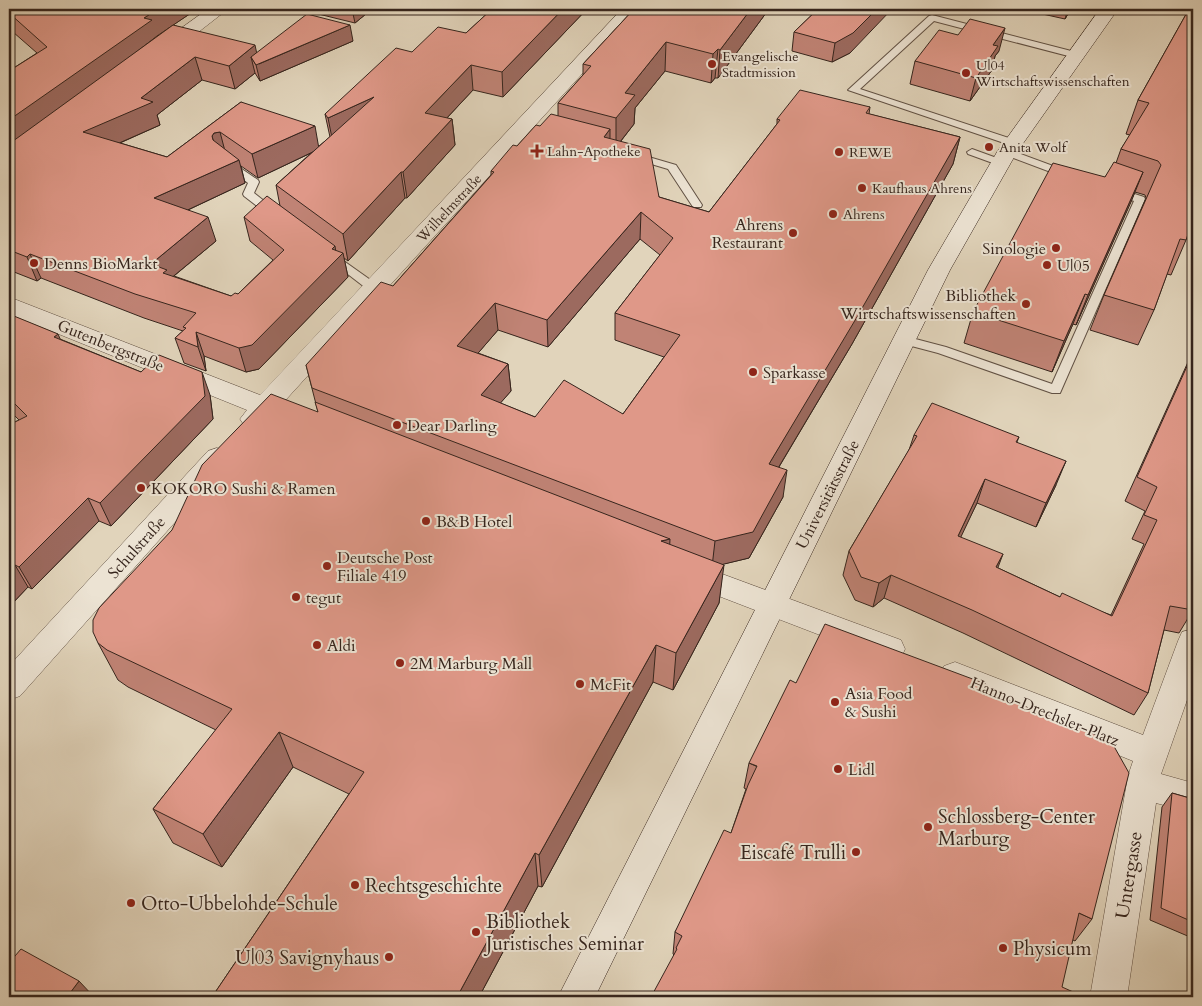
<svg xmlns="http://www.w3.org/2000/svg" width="1202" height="1006" font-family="Cardo,serif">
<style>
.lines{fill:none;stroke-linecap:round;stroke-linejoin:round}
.lane-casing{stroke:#615144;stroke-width:2}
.street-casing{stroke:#615144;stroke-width:1}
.secondary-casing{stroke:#36251d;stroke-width:1}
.lane{fill:#ece3d3;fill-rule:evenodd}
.street{fill:#ece3d3;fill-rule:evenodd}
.secondary{fill:#ece3d3;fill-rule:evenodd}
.wall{fill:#c08375;stroke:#36251d;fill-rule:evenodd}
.shaded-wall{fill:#9c6a5f;stroke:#36251d}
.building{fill:#df9888;stroke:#36251d;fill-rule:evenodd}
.poi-dot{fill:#8f2418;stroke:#ece3d3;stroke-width:2}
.labels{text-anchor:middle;stroke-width:4;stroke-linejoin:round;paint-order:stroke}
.far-poi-label{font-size:14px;fill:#36251d;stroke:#ece3d3;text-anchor:start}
.far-street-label{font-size:14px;fill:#36251d;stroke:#ece3d3}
.poi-label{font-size:16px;fill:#36251d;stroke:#ece3d3;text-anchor:start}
.street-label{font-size:16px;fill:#36251d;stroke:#ece3d3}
.near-poi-label{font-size:19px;fill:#36251d;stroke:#ece3d3;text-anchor:start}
.near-street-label{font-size:19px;fill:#36251d;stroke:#ece3d3}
</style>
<rect width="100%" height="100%" fill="#e1d4bb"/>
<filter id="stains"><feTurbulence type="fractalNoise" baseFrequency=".004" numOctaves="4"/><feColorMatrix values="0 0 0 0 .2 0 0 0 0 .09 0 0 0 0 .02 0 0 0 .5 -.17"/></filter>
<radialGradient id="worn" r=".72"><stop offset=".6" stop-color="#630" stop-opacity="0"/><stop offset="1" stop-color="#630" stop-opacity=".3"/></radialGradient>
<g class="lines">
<!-- lane casing -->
<g class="lane-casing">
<g id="lane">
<path d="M932,15L1079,53L1081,55L1076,58L934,21L860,89L1018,141V145H1010L848,90L929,16Z"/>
<path d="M972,149L1005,161L1006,163L1001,166L968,154L967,152Z"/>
<path d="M1007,149L1072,173L1073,175L1068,178L1064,177L1003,154L1002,152Z"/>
<path d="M635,153L676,165L702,205L701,207H693L668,169L631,158L630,156Z"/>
<path d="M230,161L258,180L259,182L254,193L278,212L279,214L278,216H270L244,196L243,194L248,183L226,166L225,164L226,162Z"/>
<path d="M1116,188L1144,197L1145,199L1060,393H1052L938,353L900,343L898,340L900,337L904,336L946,347L1052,384L1134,201L1112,193L1111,191Z"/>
<path d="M331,252L379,286L381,289L379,292H371L327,258L325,256Z"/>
</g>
</g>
<!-- street casing -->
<g class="street-casing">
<g id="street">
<path d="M208,9H228L169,55L162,57L155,55L153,51L155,47Z"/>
<path d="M622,9H641L282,404L304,413L308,419L304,425L295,428L269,418C261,427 255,429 244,425L240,419L247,410L9,314V297L260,395Z"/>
<path d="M217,448L226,451L230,458L226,465L20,696L9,700V666L208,451Z"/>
<path d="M687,561L901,640L905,649L901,658L890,662L677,580L673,572L677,564Z"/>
<path d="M1193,629V683L1161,774L1193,783V813L1156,803L1127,997H1090L1128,776L1133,761L944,684L940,675L944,666L955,662L1143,735L1178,641L1182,632Z"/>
</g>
</g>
<!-- secondary casing -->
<g class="secondary-casing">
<path id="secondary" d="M1100,9H1118L1017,152L950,270L595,997H558L928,270L997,152Z"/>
</g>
<!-- lane -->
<use href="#lane" class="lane"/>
<!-- street -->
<use href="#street" class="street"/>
<!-- secondary -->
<use href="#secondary" class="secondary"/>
</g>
<!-- wall -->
<g class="wall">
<path d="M9,9H197L173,25L257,53L353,41L260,81L255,73L235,89L202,80L157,115L160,125L120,143L167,157L241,102L319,146L330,137L325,114L412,52L466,33L492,9H587L503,97L473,90L447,118L452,119L455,145L407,198H405L348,261L344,258L348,277L259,369L246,372L204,356L206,371L184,363L175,338L183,331L144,318L41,278L37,281L9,270V71L37,53L13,32L9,33ZM311,153L276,185L280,206L244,217L250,241L273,260L238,294L231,296L174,276L216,241L188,210L245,183L241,166L258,178Z"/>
<path d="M298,9H372L355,23Z"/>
<path d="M634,9H769L718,78H715L711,83L665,71L635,108L634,124L621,141L659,197L709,212L777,124V119L870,107L869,114L960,137L953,164L852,344L779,467L783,497L749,558L723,564L719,603L673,690L653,682L542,887L538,886L479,997H212L349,794L293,767L222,867L173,843L153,809L216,730L128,687L118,680L98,643L318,412L306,365L393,286L491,175V171L517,146L540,126L558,116V103L583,75V64ZM640,239L660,255L615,313V340L664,357L623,414L535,417L500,403L511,391L508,364L478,353L498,330L548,347Z"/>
<path d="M818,9L850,53L832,62L792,51L794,32Z"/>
<path d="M1020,9H1071L1065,19Z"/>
<path d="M1189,9L1186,240L1171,275L1167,274L1154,310L1138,345L1090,330L1104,295L1146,198L1145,195L1135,192L1076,325L1073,324L1052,372L964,343L973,312L1105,177L1116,163L1121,149L1130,135L1126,134L1138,100Z"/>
<path d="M999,51L995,56L992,70L970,101L910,84L915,61Z"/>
<path d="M9,315L60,339L141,372L210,395L213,419L111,526L99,521L32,589L28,587L9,607V425L19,420L9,410Z"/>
<path d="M1193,351V610L1179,633L1164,630L1148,693L1134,715L963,633L884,598L873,607L855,600L843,575L849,551L909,450L914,435L1019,437L1017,442L1056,485L1036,527L977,503L960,537L998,568L1060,597L1111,615L1144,544L1132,539L1145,511L1125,501Z"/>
<path d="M749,763L1092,919L1075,941L1073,940L674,955L673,954L675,932L731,833L746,789L744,788Z"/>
<path d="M1172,793L1193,799V965L1190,937L1150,920L1162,807Z"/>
</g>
<!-- shaded-wall -->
<g class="shaded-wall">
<path d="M158,9H197L157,36L9,151V120L144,18Z"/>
<path d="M352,9H372L355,23Z"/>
<path d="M563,9H587L503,97L502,72Z"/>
<path d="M751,9H769L718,78L720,50Z"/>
<path d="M877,9H892L850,53L832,62L835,43Z"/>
<path d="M1068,9H1071L1065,19Z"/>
<path d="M9,22L13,32L9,33Z"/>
<path d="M350,25L353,41L260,81L256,65L251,57L255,73L235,89L229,66L255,45L259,64Z"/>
<path d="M1005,28L999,51L995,56L992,70L970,101L976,78L993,45Z"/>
<path d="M666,42L665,71L635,108L634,124L616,147V118L625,93Z"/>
<path d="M718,49L715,78L711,83L713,54Z"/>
<path d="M195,57L202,80L157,115L160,125L92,155L83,132L141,98Z"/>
<path d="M471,65L473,90L428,138L425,113Z"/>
<path d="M374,97L333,143L328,118Z"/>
<path d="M452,119L455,145L407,198L403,172Z"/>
<path d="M315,126L319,149L258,178L252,154Z"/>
<path d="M610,129V156L604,137Z"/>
<path d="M220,132L226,155L218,159L212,136L214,133Z"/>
<path d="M960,137L953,164L852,344L765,490L769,464Z"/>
<path d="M239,160L245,183L162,222L154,198Z"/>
<path d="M401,172L405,198L348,261L343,234Z"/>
<path d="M1143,172L1131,202L1076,325L1088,295Z"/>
<path d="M641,212L640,239L548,347L547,320Z"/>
<path d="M208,217L216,241L170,279L151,264Z"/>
<path d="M335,246L337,259L343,253L348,277L259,369L246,372L239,348Z"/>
<path d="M30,254L41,278L37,281L27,257Z"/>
<path d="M1085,294L1073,324L1052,372L1064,341Z"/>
<path d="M495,303L498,330L461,373L457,346Z"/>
<path d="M196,332L204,356L206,371L198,347Z"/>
<path d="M58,334L68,357L54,337Z"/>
<path d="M508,364L511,391L484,422L481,395Z"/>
<path d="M202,372L210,395L213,419L111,526L100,503Z"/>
<path d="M1066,461L1056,485L1036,527L1046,503Z"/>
<path d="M787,470L783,497L749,558L712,567L715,541Z"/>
<path d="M985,479L977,503L950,560L958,536Z"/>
<path d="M88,498L99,521L32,589L19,567Z"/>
<path d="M670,539L668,578L661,541Z"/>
<path d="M1003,554L994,578L996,567Z"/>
<path d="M15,565L28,587L9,607V571Z"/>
<path d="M724,565L719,603L673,690L676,653Z"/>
<path d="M891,575L884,598L873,607L879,583Z"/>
<path d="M656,645L653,682L542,887L539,855Z"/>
<path d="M279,732L293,767L222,867L203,834Z"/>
<path d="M535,853L538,886L479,997H457Z"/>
<path d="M79,981L94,997H67Z"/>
</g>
<!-- building -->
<g class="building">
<path d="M9,9H158L144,18L152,20L9,120V71L47,47L9,13Z"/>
<path d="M492,9H563L502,72L471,65L425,113L452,119L403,172H401L343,234L276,185L374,97L328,118L325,114L396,48L412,52L438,27L466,33Z"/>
<path d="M634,9H751L720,50L718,49L713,54L666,42L625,93L635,95L616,118L558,103L591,66L583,64Z"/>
<path d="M818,9H877L853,33L835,43L794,32Z"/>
<path d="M1189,9H1193V220L1186,240L1180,239L1154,310L1104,295L1161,165L1158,161L1121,149L1149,103L1138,100Z"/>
<path d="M307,14L350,25L256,65L251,57Z"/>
<path d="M970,19L1005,28L993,45L998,46L976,78L915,61L939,30L958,35Z"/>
<path d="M173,25L255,45L229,66L195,57L141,98L153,102L83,132L167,157L241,102L315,126L252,154L220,132L214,133L212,136L213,140L239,160L154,198L208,217L151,264L167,270L163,273L231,296L235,293L238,294L284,250L244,217L267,196L335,246L332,249L343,253L252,345L239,348L196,332L198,347L175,338L186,328L183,327L196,313L135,294L30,254L27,257L9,250V144Z"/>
<path d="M800,90L870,107L866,113L960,137L857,317L769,464L787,470L753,532L715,541L312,388L306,365L381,282L393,286L494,172L491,171L513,145L517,146L536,125L540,126L551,114L610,129L604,137L650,149L659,197L709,212L780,120L777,119ZM641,212L673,238L615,313L680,335L623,414L564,380L535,417L481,395L508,364L457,346L495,303L547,320Z"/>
<path d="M1114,162L1143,172L1088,295L1085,294L1064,341L973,312L1053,163L1105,177Z"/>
<path d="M9,314L58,334L54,337L141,372L159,355L202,372L205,396L100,503L88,498L19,567L15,565L9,571V425L27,416L9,398Z"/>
<path d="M1193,353V610L1170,606L1148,693L972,610L891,575L879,583L861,577L849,551L917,436L914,435L932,403L1019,437L1016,442L1066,461L1046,503L985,479L958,536L1003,554L996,567L1060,597L1062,593L1112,616L1157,520L1144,515L1157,487L1137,477Z"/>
<path d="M271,394L318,412L315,402L670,539L661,541L724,565L676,653L656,645L539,855L535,853L457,997H212L364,772L279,732L203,834L153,809L232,709L107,650L98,643L93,632V620L99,608L172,530L202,465Z"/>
<path d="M825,624L986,684L994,694L1111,741L1129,773L1092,919L1079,913L1062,987L1080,995V997H651L677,949L676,948L682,936L675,932L724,830L731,833L748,785L757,766L749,763L790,680L796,683Z"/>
<path d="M1172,793L1193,799V922L1161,908Z"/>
<path d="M21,949L79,981L67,997H9V963Z"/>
</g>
<!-- markers -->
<g class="poi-dot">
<circle cx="712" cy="64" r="5"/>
<circle cx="966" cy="73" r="5"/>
<circle cx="989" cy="147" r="5"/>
<path d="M534.5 143.5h5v5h5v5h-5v5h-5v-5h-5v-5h5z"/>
<circle cx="839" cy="152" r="5"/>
<circle cx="862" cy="188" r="5"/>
<circle cx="833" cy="214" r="5"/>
<circle cx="793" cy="233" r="5"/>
<circle cx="1056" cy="248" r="5"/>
<circle cx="34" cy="263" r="5"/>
<circle cx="1047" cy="265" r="5"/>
<circle cx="1026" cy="304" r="5"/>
<circle cx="753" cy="372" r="5"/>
<circle cx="397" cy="425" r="5"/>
<circle cx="141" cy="488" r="5"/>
<circle cx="426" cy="521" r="5"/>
<circle cx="327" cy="566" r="5"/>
<circle cx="296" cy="597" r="5"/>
<circle cx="317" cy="645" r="5"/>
<circle cx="400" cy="663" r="5"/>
<circle cx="580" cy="684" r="5"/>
<circle cx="835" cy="702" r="5"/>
<circle cx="838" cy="769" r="5"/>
<circle cx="928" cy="827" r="5"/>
<circle cx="856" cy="852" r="5"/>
<circle cx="355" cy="885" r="5"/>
<circle cx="131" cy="903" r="5"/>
<circle cx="476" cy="932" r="5"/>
<circle cx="1003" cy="948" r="5"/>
<circle cx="389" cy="957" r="5"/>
</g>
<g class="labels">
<!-- far-poi labels -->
<g class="far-poi-label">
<text x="722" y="61">Evangelische<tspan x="722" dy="16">Stadtmission</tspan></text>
<text x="976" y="70">U|04<tspan x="976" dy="16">Wirtschaftswissenschaften</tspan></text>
<text x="999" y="152">Anita Wolf</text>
<text x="547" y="156">Lahn-Apotheke</text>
<text x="849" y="157">REWE</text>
<text x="872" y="193">Kaufhaus Ahrens</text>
<text x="843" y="219">Ahrens</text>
</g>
<!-- far-street labels -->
<g class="far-street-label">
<text transform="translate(449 208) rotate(-47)" y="5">Wilhelmstraße</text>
</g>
<!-- poi labels -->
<g class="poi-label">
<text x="783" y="230" text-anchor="end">Ahrens<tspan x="783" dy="18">Restaurant</tspan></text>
<text x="1046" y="254" text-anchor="end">Sinologie</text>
<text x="44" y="269">Denns BioMarkt</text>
<text x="1057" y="271">U|05</text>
<text x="1016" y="301" text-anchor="end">Bibliothek<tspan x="1016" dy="18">Wirtschaftswissenschaften</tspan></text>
<text x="763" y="378">Sparkasse</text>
<text x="407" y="431">Dear Darling</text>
<text x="151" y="494">KOKORO Sushi &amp; Ramen</text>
<text x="436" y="527">B&amp;B Hotel</text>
<text x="337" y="563">Deutsche Post<tspan x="337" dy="18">Filiale 419</tspan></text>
<text x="306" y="603">tegut</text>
<text x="327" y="651">Aldi</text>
<text x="410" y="669">2M Marburg Mall</text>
<text x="590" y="690">McFit</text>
<text x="845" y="699">Asia Food<tspan x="845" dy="18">&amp; Sushi</tspan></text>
<text x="848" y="775">Lidl</text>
</g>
<!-- street labels -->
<g class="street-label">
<text transform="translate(111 345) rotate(22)" y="6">Gutenbergstraße</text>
<text transform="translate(827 494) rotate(-63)" y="6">Universitätsstraße</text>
<text transform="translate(136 547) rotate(-48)" y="6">Schulstraße</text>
<text transform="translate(1045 711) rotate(22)" y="6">Hanno-Drechsler-Platz</text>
</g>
<!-- near-poi labels -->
<g class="near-poi-label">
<text x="938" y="823">Schlossberg-Center<tspan x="938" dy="22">Marburg</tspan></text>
<text x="846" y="859" text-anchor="end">Eiscafé Trulli</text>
<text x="365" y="892">Rechtsgeschichte</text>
<text x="141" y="910">Otto-Ubbelohde-Schule</text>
<text x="486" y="928">Bibliothek<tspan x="486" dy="22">Juristisches Seminar</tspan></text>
<text x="1013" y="955">Physicum</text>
<text x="379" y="964" text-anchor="end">U|03 Savignyhaus</text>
</g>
<!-- near-street labels -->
<g class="near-street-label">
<text transform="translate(1128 875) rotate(-81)" y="7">Untergasse</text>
</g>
</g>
<!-- margin -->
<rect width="1202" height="1006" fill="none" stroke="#e1d4bb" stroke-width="30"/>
<rect x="10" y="10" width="1182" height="986" fill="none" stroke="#36251d" stroke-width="2.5"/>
<rect x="15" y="15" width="1172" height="976" fill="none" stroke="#36251d"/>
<rect width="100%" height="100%" filter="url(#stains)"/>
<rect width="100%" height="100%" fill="url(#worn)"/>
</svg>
